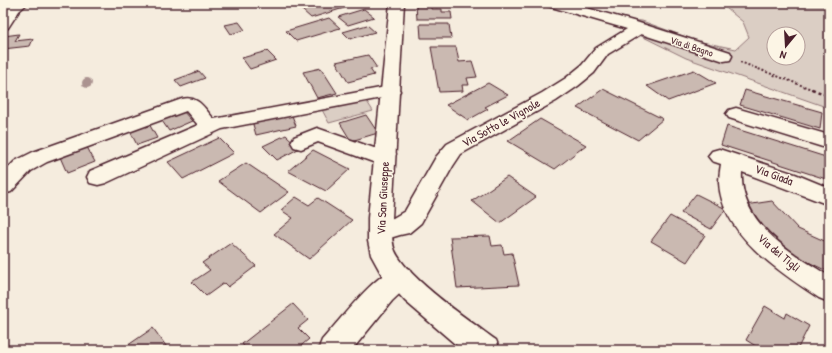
<svg xmlns="http://www.w3.org/2000/svg" width="832" height="353" font-family="'Patrick Hand',sans-serif">
<style>
.green{fill:#dbcec4;stroke:#927678;fill-rule:evenodd}
.building{fill:#cab9b1;stroke:#4a1f2b}
.lines{fill:none;stroke-linecap:round;stroke-linejoin:round}
.minor-casing{stroke:#4a1f2b;stroke-width:3}
.major-casing{stroke:#4a1f2b;stroke-width:3}
.path-far1{stroke:#4a1f2b;stroke-width:2;stroke-dasharray:2 2;stroke-linecap:butt}
.path{stroke:#4a1f2b;stroke-width:2.5;stroke-dasharray:3 3;stroke-linecap:butt}
.minor{fill:#fcf5e5;fill-rule:evenodd}
.major{fill:#fcf5e5;fill-rule:evenodd}
.tree{fill:#ab9390}
.labels{text-anchor:middle;stroke-width:3;stroke-linejoin:round;paint-order:stroke}
.far-street-label{font-size:10px;fill:#4a1f2b;stroke:#fcf5e5}
.street-label{font-size:12px;fill:#4a1f2b;stroke:#fcf5e5}
</style>
<rect width="100%" height="100%" fill="#f5ecde"/>
<filter id="ink" filterUnits="userSpaceOnUse"><feTurbulence type="fractalNoise" baseFrequency=".025" numOctaves="2"/><feDisplacementMap in="SourceGraphic" scale="8" xChannelSelector="R" yChannelSelector="G"/><feConvolveMatrix kernelMatrix="1 2 1 2 8 2 1 2 1" color-interpolation-filters="sRGB"/></filter>
<g filter="url(#ink)">
<!-- green -->
<g class="green">
<path d="M720,3H829V108L686,58L621,26L627,20L642,21L697,41L736,49L749,37L743,22ZM774,34H798V58H774Z"/>
<path d="M364,97L373,111L329,123L320,106Z"/>
</g>
<!-- building -->
<g class="building">
<path d="M294,3H316L319,5L328,3H337L344,8L311,18Z"/>
<path d="M416,5H431V9H442V12H451L452,19H417Z"/>
<path d="M364,9L374,17L348,25L338,17Z"/>
<path d="M329,18L340,28L296,41L286,31Z"/>
<path d="M239,22L245,30L231,34L225,25Z"/>
<path d="M420,24H449L451,38H421Z"/>
<path d="M367,25L375,32L350,39L343,32Z"/>
<path d="M19,34L15,41L33,39L30,46L3,49L4,36Z"/>
<path d="M431,47H456L459,62L472,61L477,77L467,78L469,85H462L463,91L439,92Z"/>
<path d="M267,51L276,60L250,69L242,58Z"/>
<path d="M368,55L377,68L370,69L374,75L348,82L336,62Z"/>
<path d="M321,68L337,93L317,98L303,72Z"/>
<path d="M694,70L716,83L668,101L647,86Z"/>
<path d="M199,71L205,78L181,87L175,80Z"/>
<path d="M488,83L508,95L485,107L488,109L468,120L446,105Z"/>
<path d="M603,89L663,119L638,140L577,108Z"/>
<path d="M745,90L822,112L820,129L740,105Z"/>
<path d="M182,110L192,121L169,131L160,118Z"/>
<path d="M291,113L296,126L256,135L252,121Z"/>
<path d="M366,115L378,133L351,141L340,123Z"/>
<path d="M540,119L586,145L555,169L508,141Z"/>
<path d="M148,122L157,138L137,145L129,129Z"/>
<path d="M727,126L829,158V180L721,145Z"/>
<path d="M286,135L300,148L277,160L263,146Z"/>
<path d="M219,138L234,153L183,179L168,162Z"/>
<path d="M87,147L95,162L67,173L60,157Z"/>
<path d="M313,150L350,169L326,191L288,171Z"/>
<path d="M246,163L289,192L261,213L218,181Z"/>
<path d="M507,177L536,197L500,223L472,201Z"/>
<path d="M696,194L726,209L711,229L681,213Z"/>
<path d="M296,197L309,205L318,198L352,220L309,259L274,234L293,218L281,210Z"/>
<path d="M772,201L798,229L829,243V272L771,244L739,206Z"/>
<path d="M670,216L705,235L687,262L651,241Z"/>
<path d="M490,236L492,246L502,245L504,254L512,253L519,285L457,288L450,237Z"/>
<path d="M231,243L256,266L228,287L224,283L206,296L192,282L210,270L202,263Z"/>
<path d="M293,304L308,320L298,328L309,339L296,350H247L242,344Z"/>
<path d="M765,306L785,318L787,313L809,326L797,350H780L775,347L774,350H762L746,340Z"/>
<path d="M153,328L169,350H121Z"/>
</g>
<g class="lines">
<!-- minor casing -->
<g class="minor-casing">
<g id="minor">
<path d="M11,3H28L19,11L8,28L3,30V13Z"/>
<path d="M546,3H569L633,21L730,52L732,56L730,60L724,61L641,34L608,54L594,73L578,86L556,101L461,154L453,166L421,223L409,233L400,235L380,241L371,238L368,231L371,224L393,218L405,211L436,157L447,144L542,93L566,78L582,65L596,48L627,29L548,6Z"/>
<path d="M391,86L397,87L400,91L397,95L222,129L106,183L98,185L90,183L87,177L90,171L198,125L186,111L47,162L31,171L11,192L3,194V173L15,161L33,152L182,99C198,95 204,108 214,119Z"/>
<path d="M736,108L829,135V149L729,118L726,114L729,110Z"/>
<path d="M317,128L374,148L386,147L393,149L396,154L393,159L373,162L318,142L301,149L294,147L291,142L294,137Z"/>
<path d="M719,149L795,174L829,188V205L742,172C739,223 791,253 829,276V302L819,298C781,273 722,235 719,183C719,177 720,170 721,164L712,161L708,156L712,151Z"/>
<path d="M400,266L409,269L413,277L409,285L392,301L352,350H318L322,340C342,318 373,275 400,266Z"/>
</g>
</g>
<!-- major casing -->
<g class="major-casing">
<path id="major" d="M390,3H404L392,218C392,229 391,241 395,251C408,279 470,321 496,340L500,350H462L405,301L382,275L371,255L368,241V218Z"/>
</g>
<!-- path-far1 -->
<path class="path-far1" d="M740,62L814,90"/>
<!-- path -->
<path class="path" d="M812,89L829,96"/>
<!-- minor -->
<use href="#minor" class="minor"/>
<!-- major -->
<use href="#major" class="major"/>
</g>
<!-- trees -->
<circle class="tree" cx="87" cy="83" r="5"/>
</g>
<g class="labels">
<!-- far-street labels -->
<g class="far-street-label">
<text transform="translate(692 46) rotate(18)" y="4">Via di Bagno</text>
</g>
<!-- street labels -->
<g class="street-label">
<text transform="translate(501 123) rotate(-29)" y="4">Via Sotto le Vignole</text>
<text transform="translate(774 175) rotate(20)" y="4">Via Giada</text>
<text transform="translate(383 198) rotate(-87)" y="4">Via San Giuseppe</text>
<text transform="translate(779 253) rotate(40)" y="4">Via dei Tigli</text>
</g>
</g>
<!-- margin -->
<rect width="832" height="353" fill="none" stroke="#fcf5e5" stroke-width="16"/>
<rect x="8" y="8" width="816" height="337" fill="none" stroke="#4a1f2b" stroke-width="1.5" filter="url(#ink)"/>
<!-- north arrow -->
<g transform="translate(786 46) rotate(198)"><circle r="19" fill="#fcf5e5" stroke="#b59f9b"/>
<path d="M0-3L7 15L0 10L-7 15Z" fill="#4a1f2b"/>
<text y="-6" font-size="11" font-weight="bold" text-anchor="middle" fill="#4a1f2b">N</text>
</g>
</svg>
